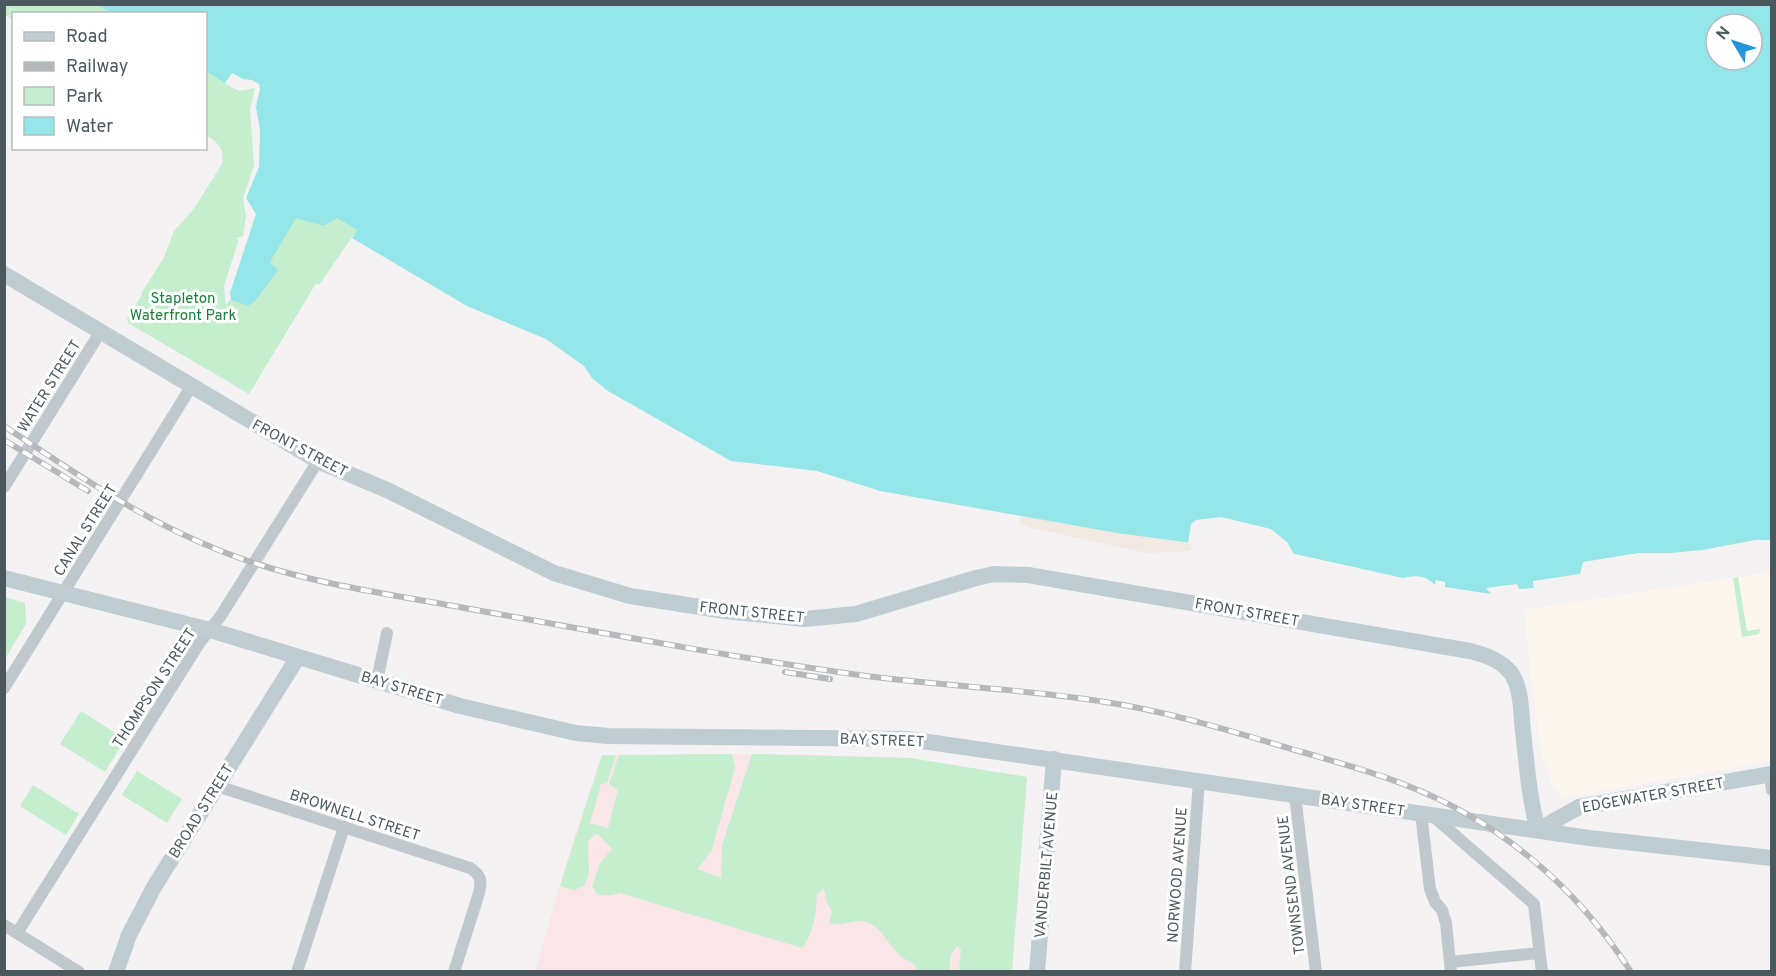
<svg xmlns="http://www.w3.org/2000/svg" width="1776" height="976" font-family="Overpass,sans-serif">
<style>
.commercial{fill:#fcf6ee}
.medical{fill:#fae6e8}
.green{fill:#c4eecd}
.sand{fill:#f1e9e2}
.water{fill:#94e6e8;fill-rule:evenodd}
.pier{fill:#f4f2f3}
.lines{fill:none;stroke-linecap:round;stroke-linejoin:round}
.street{stroke:#bfc9cd;stroke-width:12}
.secondary{stroke:#bfccd2;stroke-width:16}
.rail-casing{stroke:#b5b9bc;stroke-width:6}
.rail{stroke:#fff;stroke-width:4;stroke-dasharray:11;stroke-linecap:butt}
.labels{text-anchor:middle;stroke-width:6;stroke-linejoin:round;paint-order:stroke}
.park-label{font-size:15px;fill:#1d7e3c;stroke:#fff}
.street-label{font-size:15px;fill:#4b595f;stroke:#fff}
</style>
<rect width="100%" height="100%" fill="#f4f2f3"/>
<!-- commercial -->
<path class="commercial" d="M1771,572V761L1563,798L1552,784L1541,753L1533,695L1524,610Z"/>
<!-- medical -->
<path class="medical" d="M797,754L910,758L1027,777L1012,971L535,972L573,840L602,755Z"/>
<!-- green -->
<g class="green">
<path d="M5,4L97,5L112,13L14,14L13,20L5,14Z"/>
<path d="M206,71L234,89L259,84L253,109L257,167L254,176C267,157 257,130 256,109C256,102 259,95 260,89L307,122L253,208L247,200L249,216L245,238L239,240L224,286L226,305L231,299L248,306L273,266L270,262L277,249L248,238L256,214L276,188L293,161L317,183L319,187L304,201L297,217L324,226L337,218L357,230L319,285L316,283L315,285L249,394L128,323L127,319L142,295L141,294L164,257L174,231L193,210L222,164C225,149 218,142 206,135Z"/>
<path d="M1738,577L1747,631L1760,629L1759,634L1742,637L1733,578Z"/>
<path d="M5,597L25,603L26,624L5,659Z"/>
<path d="M81,711L125,739L105,772L60,744Z"/>
<path d="M732,754L735,768L711,852L697,869L721,878L722,845L752,754L910,758L1027,777L1012,971H959L961,949L957,946L951,955L949,971H915L917,969C912,960 906,961 899,955C887,943 880,923 861,921C850,920 840,927 829,923L832,912L827,903L824,889L817,894C816,913 814,933 802,948L620,893C613,895 604,897 597,894L592,886L600,863L612,849L599,835L595,834L588,842L589,874L584,886L574,890L560,886L602,755H616L607,783L601,784L590,823L608,828L618,790L609,784L619,755Z"/>
<path d="M137,771L182,799L167,823L122,795Z"/>
<path d="M33,785L79,814L66,835L20,806Z"/>
</g>
<!-- sand -->
<path class="sand" d="M1021,516L1188,543H1192L1191,551L1147,553L1032,528L1019,523Z"/>
<!-- water -->
<path class="water" d="M97,5H1771V556L1627,568L1533,582L1534,588L1519,589L1517,584L1486,588L1491,594L1445,587V582L1436,580L1435,585C1426,575 1415,575 1403,578L1294,554L1218,523L1194,530L1192,543L1117,533L880,491L817,471L731,461L608,391L592,378L584,366L546,339L467,306L352,238L357,230L337,218L324,226L296,218L270,262L278,270L255,301L248,306L231,300L226,306L224,286L246,238L249,216L246,198L257,167L253,109L259,85L234,89L206,71V14L112,13ZM1716,24H1752V60H1716Z"/>
<!-- pier -->
<g class="pier">
<path d="M232,73L243,79L252,80L259,84L260,89L256,107L260,130L259,167L246,198L256,214L230,293L231,299L226,306L224,286L239,240L236,238L243,236L246,216L243,198L254,166L250,109L255,88L238,91L237,89H234L225,83Z"/>
<path d="M1221,517L1271,529L1287,542L1294,554L1376,572L1352,570L1293,557L1254,539L1231,540L1217,526L1196,533L1195,544L1188,543L1191,524L1196,520Z"/>
<path d="M1755,540H1771L1772,559L1642,577L1627,571L1536,584L1537,588L1535,591L1533,581L1580,574L1583,562L1638,553H1670L1702,550Z"/>
</g>
<g class="lines">
<!-- street -->
<g class="street">
<path d="M4,487L101,331"/>
<path d="M377,681L387,633"/>
<path d="M4,688L191,387"/>
<path d="M1770,774L1772,790"/>
<path d="M217,786L470,868C481,875 482,881 479,893L454,972"/>
<path d="M1295,795L1316,972"/>
<path d="M1421,814L1430,889L1435,902L1442,910L1446,923L1451,972"/>
<path d="M1434,817L1534,904L1542,972"/>
<path d="M4,925L79,972"/>
<path d="M17,933L200,642L220,617L318,461"/>
<path d="M1450,962L1539,953"/>
<path d="M297,972L344,827"/>
<path d="M1185,972L1199,781"/>
</g>
<!-- secondary -->
<g class="secondary">
<path d="M4,274L318,461L387,490L554,573L630,596L725,611L805,619L856,614L976,578L994,574L1028,575L1470,651C1485,655 1501,660 1511,673C1522,689 1521,714 1523,732C1527,765 1529,798 1538,830"/>
<path d="M4,578L210,630L460,706L576,733L608,736L908,739L1589,838L1772,858"/>
<path d="M1538,830L1579,807L1772,774"/>
<path d="M116,972L129,935L154,887L298,657"/>
<path d="M1037,972L1054,759"/>
</g>
<!-- rail casing -->
<g class="rail-casing">
<g id="rail">
<path d="M4,426C85,480 158,531 251,562C323,586 401,596 476,610C603,633 731,657 859,675C941,686 1024,689 1105,702C1172,712 1237,733 1302,752C1336,762 1370,771 1403,784C1498,820 1576,886 1631,972"/>
<path d="M4,440L88,491"/>
<path d="M785,672L830,679"/>
</g>
</g>
<!-- rail -->
<use href="#rail" class="rail"/>
</g>
<g class="labels">
<!-- park labels -->
<g class="park-label">
<text x="183" y="303">Stapleton<tspan x="183" dy="17">Waterfront Park</tspan></text>
</g>
<!-- street labels -->
<g class="street-label">
<text transform="translate(49 386) rotate(-58)" y="5">WATER STREET</text>
<text transform="translate(300 448) rotate(28)" y="5">FRONT STREET</text>
<text transform="translate(85 530) rotate(-58)" y="5">CANAL STREET</text>
<text transform="translate(752 612) rotate(6)" y="5">FRONT STREET</text>
<text transform="translate(1247 612) rotate(10)" y="5">FRONT STREET</text>
<text transform="translate(154 688) rotate(-57)" y="5">THOMPSON STREET</text>
<text transform="translate(402 688) rotate(17)" y="5">BAY STREET</text>
<text transform="translate(882 740) rotate(2)" y="5">BAY STREET</text>
<text transform="translate(1653 795) rotate(-10)" y="5">EDGEWATER STREET</text>
<text transform="translate(1363 805) rotate(8)" y="5">BAY STREET</text>
<text transform="translate(201 811) rotate(-58)" y="5">BROAD STREET</text>
<text transform="translate(355 815) rotate(18)" y="5">BROWNELL STREET</text>
<text transform="translate(1046 865) rotate(-85)" y="5">VANDERBILT AVENUE</text>
<text transform="translate(1177 875) rotate(-86)" y="5">NORWOOD AVENUE</text>
<text transform="translate(1291 885) rotate(-97)" y="5">TOWNSEND AVENUE</text>
</g>
</g>
<!-- border -->
<rect width="1776" height="976" fill="none" stroke="#4b595f" stroke-width="12"/>
<!-- legend -->
<rect x="12" y="12" width="195" height="138" fill="#ffffff" stroke="#b7bdbf" stroke-width="1.5"/>
<rect x="24" y="32" width="30" height="9" fill="#bfccd2" stroke="#b7bdbf" stroke-width="1.5"/>
<text x="66" y="42" font-size="18" fill="#4b595f">Road</text>
<rect x="24" y="62" width="30" height="9" fill="#b5b9bc" stroke="#b7bdbf" stroke-width="1.5"/>
<text x="66" y="72" font-size="18" fill="#4b595f">Railway</text>
<rect x="24" y="87" width="30" height="18" fill="#c4eecd" stroke="#b7bdbf" stroke-width="1.5"/>
<text x="66" y="102" font-size="18" fill="#4b595f">Park</text>
<rect x="24" y="117" width="30" height="18" fill="#94e6e8" stroke="#b7bdbf" stroke-width="1.5"/>
<text x="66" y="132" font-size="18" fill="#4b595f">Water</text>
<!-- north arrow -->
<g transform="translate(1734 42) rotate(309)"><circle r="28" fill="#ffffff" stroke="#b7bdbf" stroke-width="1.5"/>
<path d="M0-4.5L10 22L0 15L-10 22Z" fill="#2596dc"/>
<text y="-9" font-size="16" font-weight="bold" text-anchor="middle" fill="#4b595f">N</text>
</g>
</svg>
